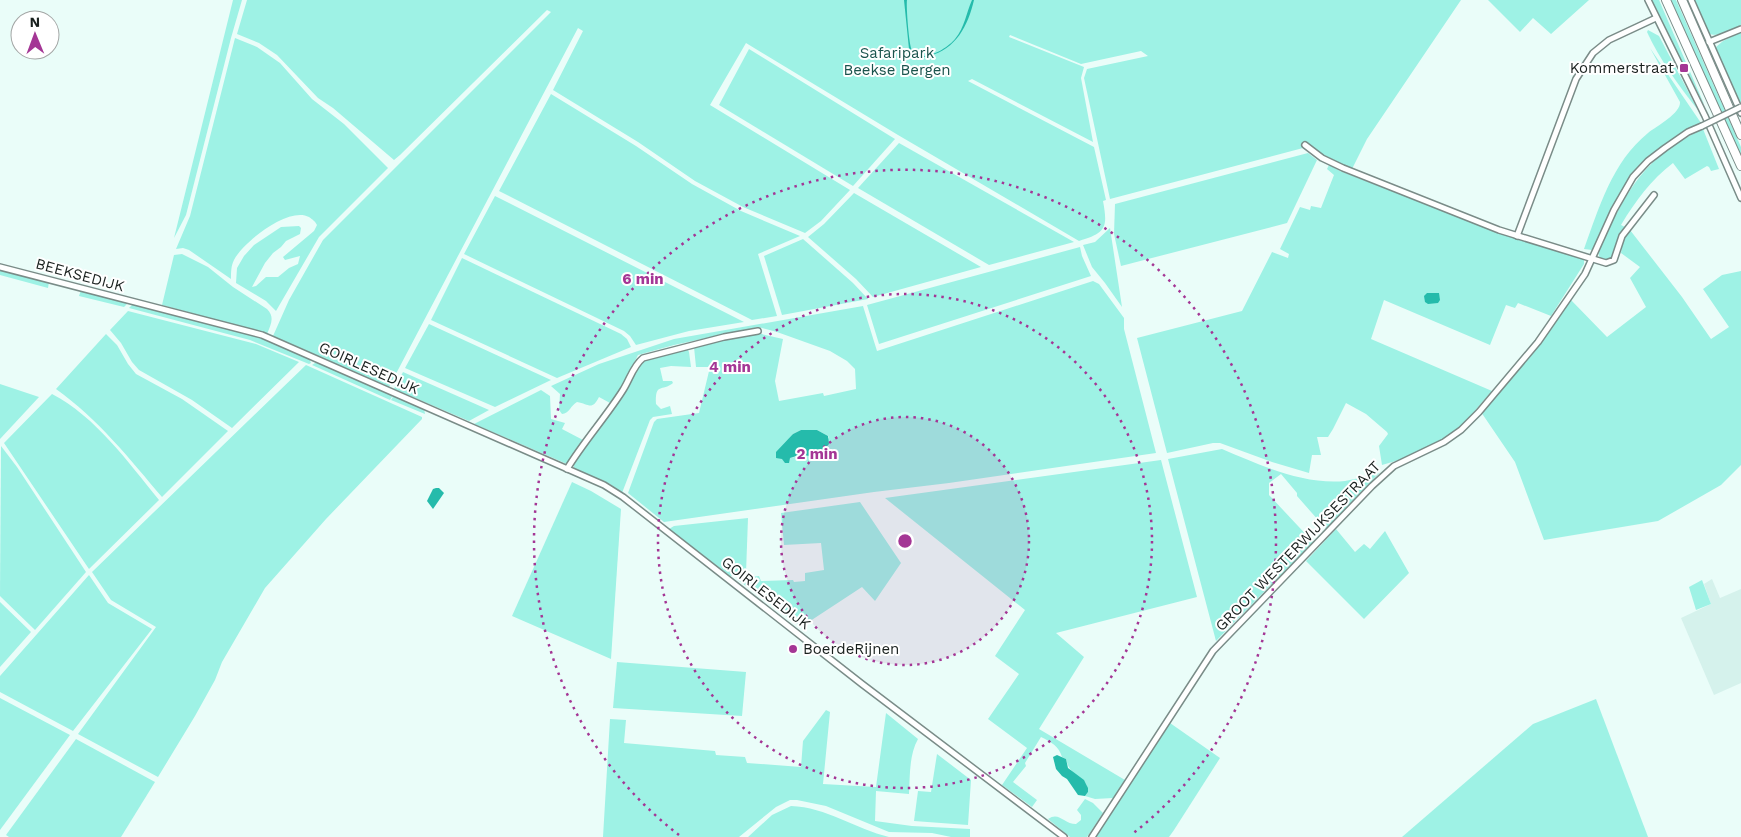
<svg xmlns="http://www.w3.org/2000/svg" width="1741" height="837" font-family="'Work Sans',sans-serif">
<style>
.built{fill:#d5f2ec}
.green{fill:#9ef2e5;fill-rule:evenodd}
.water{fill:#25bbab}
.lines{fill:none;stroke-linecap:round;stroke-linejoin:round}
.minor-casing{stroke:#7a8c88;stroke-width:8}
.highway-casing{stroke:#7a8c88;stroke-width:10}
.minor{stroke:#fff;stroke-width:5}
.highway{stroke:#fff;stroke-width:8}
.minor-bridge-casing{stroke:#7a8c88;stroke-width:8;stroke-linecap:butt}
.minor-bridge{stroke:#fff;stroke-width:5}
.ring{fill:none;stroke:#a43695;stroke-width:2.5;stroke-dasharray:2.5 5}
.poi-dot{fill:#a43695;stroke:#fff;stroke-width:2}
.labels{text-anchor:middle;stroke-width:4;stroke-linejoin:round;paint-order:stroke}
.park-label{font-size:15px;fill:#1a544d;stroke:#fff}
.poi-label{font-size:15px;fill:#19201e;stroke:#fff;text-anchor:end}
.street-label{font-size:15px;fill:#19201e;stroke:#fff}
.centre{fill:#a43695;stroke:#fff;stroke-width:2.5}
.ring-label{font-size:15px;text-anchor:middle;font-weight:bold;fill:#a43695;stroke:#fff;stroke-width:4;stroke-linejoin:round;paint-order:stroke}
</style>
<rect width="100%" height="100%" fill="#eafdf9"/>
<!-- built -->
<path class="built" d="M1712,579L1720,598L1741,589V683L1714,695L1681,618L1711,604L1704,584Z"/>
<!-- green -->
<g class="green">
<path d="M233,0H242L231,38L186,215L174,238Z"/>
<path d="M247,0H1461L1367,139L1352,169L1324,155L1302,146L1303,148L1110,199L1084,78L1087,69L1148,56L1141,51L1081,64L1010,35L1009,37L1084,67L1081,78L1093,142L972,79L968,81L1094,147L1106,200L1103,201C1108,228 1106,233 1079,241L898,135L746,43L710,105L850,190L821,221L805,233L743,207L695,181L638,142L553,90L583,31L578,28L389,387L273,336L289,300L323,240L551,12L547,10L400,155L394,160L333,108L318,98L277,55L259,43L237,34Z"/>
<path d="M1488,0H1589L1551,34L1533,18L1520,32Z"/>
<path d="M1651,0H1659L1704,104L1703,103Z"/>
<path d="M1671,0H1676L1741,147V160Z"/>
<path d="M1694,0H1741V25C1732,29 1718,39 1708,33Z"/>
<path d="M1648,30L1659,36L1698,110C1679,86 1660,60 1647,32Z"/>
<path d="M1741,32V104H1740L1716,52V47L1723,41Z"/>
<path d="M235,38L257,47L280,63L312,99L344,124L388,168L319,237L276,311L266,301L236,283L237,268L244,256L254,245L281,227L299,226L301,228L300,234L286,241L281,247L273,253L265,263L252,287L256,286L266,277H278L289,268L298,264L300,256L285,260L283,257L314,231L317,225C315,221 313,220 309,217C289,206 243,242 234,260C231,266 231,272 231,279L189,250L183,248L176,249L190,216Z"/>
<path d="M1650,48L1701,123C1639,156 1620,184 1595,248L1592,250L1584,249C1599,208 1612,162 1648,133C1657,126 1681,113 1680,102Z"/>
<path d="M749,49L895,139L853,186L719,105Z"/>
<path d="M551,94L636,146L692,184L741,211L800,236L758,254L777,316L752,320L499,191Z"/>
<path d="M1703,129L1719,169L1711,171L1709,167L1707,166L1685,179L1673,163C1651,180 1636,200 1621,225L1625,227L1617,240L1614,256L1608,262L1600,259L1598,252C1625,195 1641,158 1703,129Z"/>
<path d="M899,143L1074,242L989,265L858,188Z"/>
<path d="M1308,153L1317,160L1287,223L1121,266L1114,234L1115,204Z"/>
<path d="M1329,165L1340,171L1485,227L1584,259V264L1551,316L1518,303L1515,308L1506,305L1490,345L1384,300L1371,339L1492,391C1482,402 1472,415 1461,426C1440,445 1409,458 1382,465L1379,446L1388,434L1387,432L1366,414L1346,403L1333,429L1328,437H1317L1321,455H1312L1309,473L1272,462L1220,443H1213L1167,453L1137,338L1242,311L1272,252L1288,258L1289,254L1280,249L1300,207L1310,210L1311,206L1321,208L1334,175L1327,169Z"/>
<path d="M854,193L981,267L873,297L856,279L808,237L824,224Z"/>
<path d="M495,196L744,322L689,331L636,345L630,336L624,331L464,254Z"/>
<path d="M1110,228L1122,307L1105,283L1092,267L1083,245L1095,242Z"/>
<path d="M1630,230L1682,297L1711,339L1729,327L1703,289L1722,275L1741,271V465L1721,485L1658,521L1544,540L1515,462L1481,412L1531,356L1571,300L1607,337L1646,307L1630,278L1640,267L1621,253L1623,240Z"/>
<path d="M803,239L853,283L868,299L782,315L764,256Z"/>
<path d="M1080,247L1082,256L1091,276L879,344L867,305Z"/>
<path d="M182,254L208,267L233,287L267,309C275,317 271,324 267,334L162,305L174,255Z"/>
<path d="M462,258L621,334L627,339L631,347L557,378L431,320Z"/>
<path d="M0,269L49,282L48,288L0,275Z"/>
<path d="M1093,281L1099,284L1124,318V329L1156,453L949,483L874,492L664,522L628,493L654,422L657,419L699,413L710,367H696L694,347L730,338L757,333L783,339L775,381L779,401L823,393L824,396L856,389L855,369L847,361L830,351L777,332L758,327L674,345L638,355L620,390L610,403L599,397C592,411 589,404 577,402C571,405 569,414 562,414L559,410L560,394L551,386L599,364L674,339L863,306L877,351ZM801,430H817L828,436L829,437L822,452L812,453L810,456C799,455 789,460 779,458L793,434Z"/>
<path d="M81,290L127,302V304L124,307L79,296Z"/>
<path d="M133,304L255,335L309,358L311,363L309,364L250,340L129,308Z"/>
<path d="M128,311L256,344L299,362L232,428L192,400L139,370L132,362L121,343L110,330Z"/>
<path d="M429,324L551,380L495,407L405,368Z"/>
<path d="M106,334L117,345L128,364L136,374L182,399L228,431L162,497C129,458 98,419 56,389Z"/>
<path d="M687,348L689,352L691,367L671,366L660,368L663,381H672L673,383C662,392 655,382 656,404L661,409L670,406L672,414L653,417L650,420L622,493L610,484L574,468V461L636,368L644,359Z"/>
<path d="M315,363H319L393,395L390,400L312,365Z"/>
<path d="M306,365L422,417V419L326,519L265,588L222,662L215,680L195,716L158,777L78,734L156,627L111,600L92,572Z"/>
<path d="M403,372L489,410L469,421L394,389Z"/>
<path d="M0,384L39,397L0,439Z"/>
<path d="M541,390L550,396L551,419L565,423L562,429L583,440L567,464L474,424Z"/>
<path d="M52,394C96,417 128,462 159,500L89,569L4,443Z"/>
<path d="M394,395L424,408L425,414L391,400Z"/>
<path d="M1,446L17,467L86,572L35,630L0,596Z"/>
<path d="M1222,449C1260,465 1303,485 1345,481C1356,479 1368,476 1379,473L1326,529L1297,496V493L1281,474L1269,483V495L1313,542L1216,641L1168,459Z"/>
<path d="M1161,460L1197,597L1056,633L1084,657L1039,729L1125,780L1113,798L1095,799L1085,796L1088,792C1088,775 1070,779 1066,759L1062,757C1059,746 1051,742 1041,737L1025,763L1026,766L1013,782L1037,800L1032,807L1002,785L1027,748L988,719L1019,674L995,656L1025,610L885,498Z"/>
<path d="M572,482L591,491L621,509L611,659L512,616Z"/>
<path d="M860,502L901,563L875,601L862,587L801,627L738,580L739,578L759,576L761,581L793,580L794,582L805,581V573L824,570L821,543L784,545L781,513Z"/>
<path d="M748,518L746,573L730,576L669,529L674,526Z"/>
<path d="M1336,529L1355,552L1364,544L1370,549L1385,531L1409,573L1364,619L1306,561Z"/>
<path d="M89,575L108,603L152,629L73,731L0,692V676Z"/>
<path d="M1702,580L1711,604L1696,610L1689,587Z"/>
<path d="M0,602L31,632L0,667Z"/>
<path d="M617,662L746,672L742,716L613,708Z"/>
<path d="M0,698L70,735L0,830Z"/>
<path d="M1596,699L1648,837H1402L1533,724Z"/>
<path d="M826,710L830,712L823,784L876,787L886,713L918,739C909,755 910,776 909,794L876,791L875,821L912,826L970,829V837H951L932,833L889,832L826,806L797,800H790L776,807L739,837H603L610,719L626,720L624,743L715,751L716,755L745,757L747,763L801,767L803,741Z"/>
<path d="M1170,723L1220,758L1174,830L1169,837H1096Z"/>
<path d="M76,739L155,782L121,837H9L6,835Z"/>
<path d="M937,754L971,780L968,825L914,821L918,791L931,792Z"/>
<path d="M1085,799L1093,803L1103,813L1087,837H1070L1048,819C1059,811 1064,824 1076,824L1081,820V815L1077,810Z"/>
<path d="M791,806C826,807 856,829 889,837H748L772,815Z"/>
</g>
<!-- water -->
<g class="water">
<path d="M904,0H907C906,5 909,47 912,50C921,65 948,48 955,39C965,27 966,13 972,0H974C968,26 956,49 929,56C921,59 913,56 909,49Z"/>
<path d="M1427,293H1439L1440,300L1438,303L1428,304L1425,302L1424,296Z"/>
<path d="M801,430H817L828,436L829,444L822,452L812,453L810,456L800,455L790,458L789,463H785L782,459L776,458V452L793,434Z"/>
<path d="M436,488H439L444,493L433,509L427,501L433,489Z"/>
<path d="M1057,755L1066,759L1068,768L1084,780L1088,788V792L1085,796L1078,795L1067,779L1062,776L1056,769L1053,757Z"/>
</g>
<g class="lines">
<!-- minor casing -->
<g class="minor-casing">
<g id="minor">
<path d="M1648,0L1705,116L1741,198"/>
<path d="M1691,0L1741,113"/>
<path d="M1709,42L1741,29"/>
<path d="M1305,145L1322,158L1343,168L1499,230L1606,263L1614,260L1622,236L1654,195"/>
<path d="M1517,236L1576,79L1593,53L1609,40L1656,18"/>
<path d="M0,267L262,335L604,485L623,497L862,684L1064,837"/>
<path d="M567,469C584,441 606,417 623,390C630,379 633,366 643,358L724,337L758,331"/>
<path d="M1092,837L1213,651L1372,486L1394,466L1444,442L1461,430L1479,412L1538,342L1585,274L1614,210L1633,177L1648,161L1665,148L1688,132L1702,126"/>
</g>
</g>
<!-- highway casing -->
<g class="highway-casing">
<g id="highway">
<path d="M1666,0L1741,166"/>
<path d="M1682,0L1741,135"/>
</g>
</g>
<!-- minor -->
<use href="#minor" class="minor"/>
<!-- highway -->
<use href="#highway" class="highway"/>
<!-- minor-bridge casing -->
<g class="minor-bridge-casing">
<path id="minor-bridge" d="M1702,126L1741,107"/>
</g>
<!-- minor-bridge -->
<use href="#minor-bridge" class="minor-bridge"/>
</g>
<!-- distance rings -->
<circle cx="905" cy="541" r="124" fill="#a43695" fill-opacity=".12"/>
<g class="ring">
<circle cx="905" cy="541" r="124"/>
<circle cx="905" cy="541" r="247"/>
<path d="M679 835A371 371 0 1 1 1131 835"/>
</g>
<!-- markers -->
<g class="poi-dot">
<rect x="1679" y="63" width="10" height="10" rx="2.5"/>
<circle cx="793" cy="649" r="5"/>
</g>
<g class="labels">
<!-- park labels -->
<g class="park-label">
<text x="897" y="58">Safaripark<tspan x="897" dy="17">Beekse Bergen</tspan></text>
</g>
<!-- poi labels -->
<g class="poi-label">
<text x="1674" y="73">Kommerstraat</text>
<text x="803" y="654" text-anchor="start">BoerdeRijnen</text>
</g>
<!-- street labels -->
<g class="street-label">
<text transform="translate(80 275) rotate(15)" y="5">BEEKSEDIJK</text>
<text transform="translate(369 368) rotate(24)" y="5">GOIRLESEDIJK</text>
<text transform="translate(1298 546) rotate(-46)" y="5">GROOT WESTERWIJKSESTRAAT</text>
<text transform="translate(766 593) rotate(38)" y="5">GOIRLESEDIJK</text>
</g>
</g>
<circle cx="905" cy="541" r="8" class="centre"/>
<g class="ring-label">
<text x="643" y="284">6 min</text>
<text x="730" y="372">4 min</text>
<text x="817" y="459">2 min</text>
</g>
<!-- north arrow -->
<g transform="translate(35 35) rotate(359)"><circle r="24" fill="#ffffff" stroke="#a3a6a5"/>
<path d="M0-4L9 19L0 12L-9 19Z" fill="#a43695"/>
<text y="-8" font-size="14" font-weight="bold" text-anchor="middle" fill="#19201e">N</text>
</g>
</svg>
